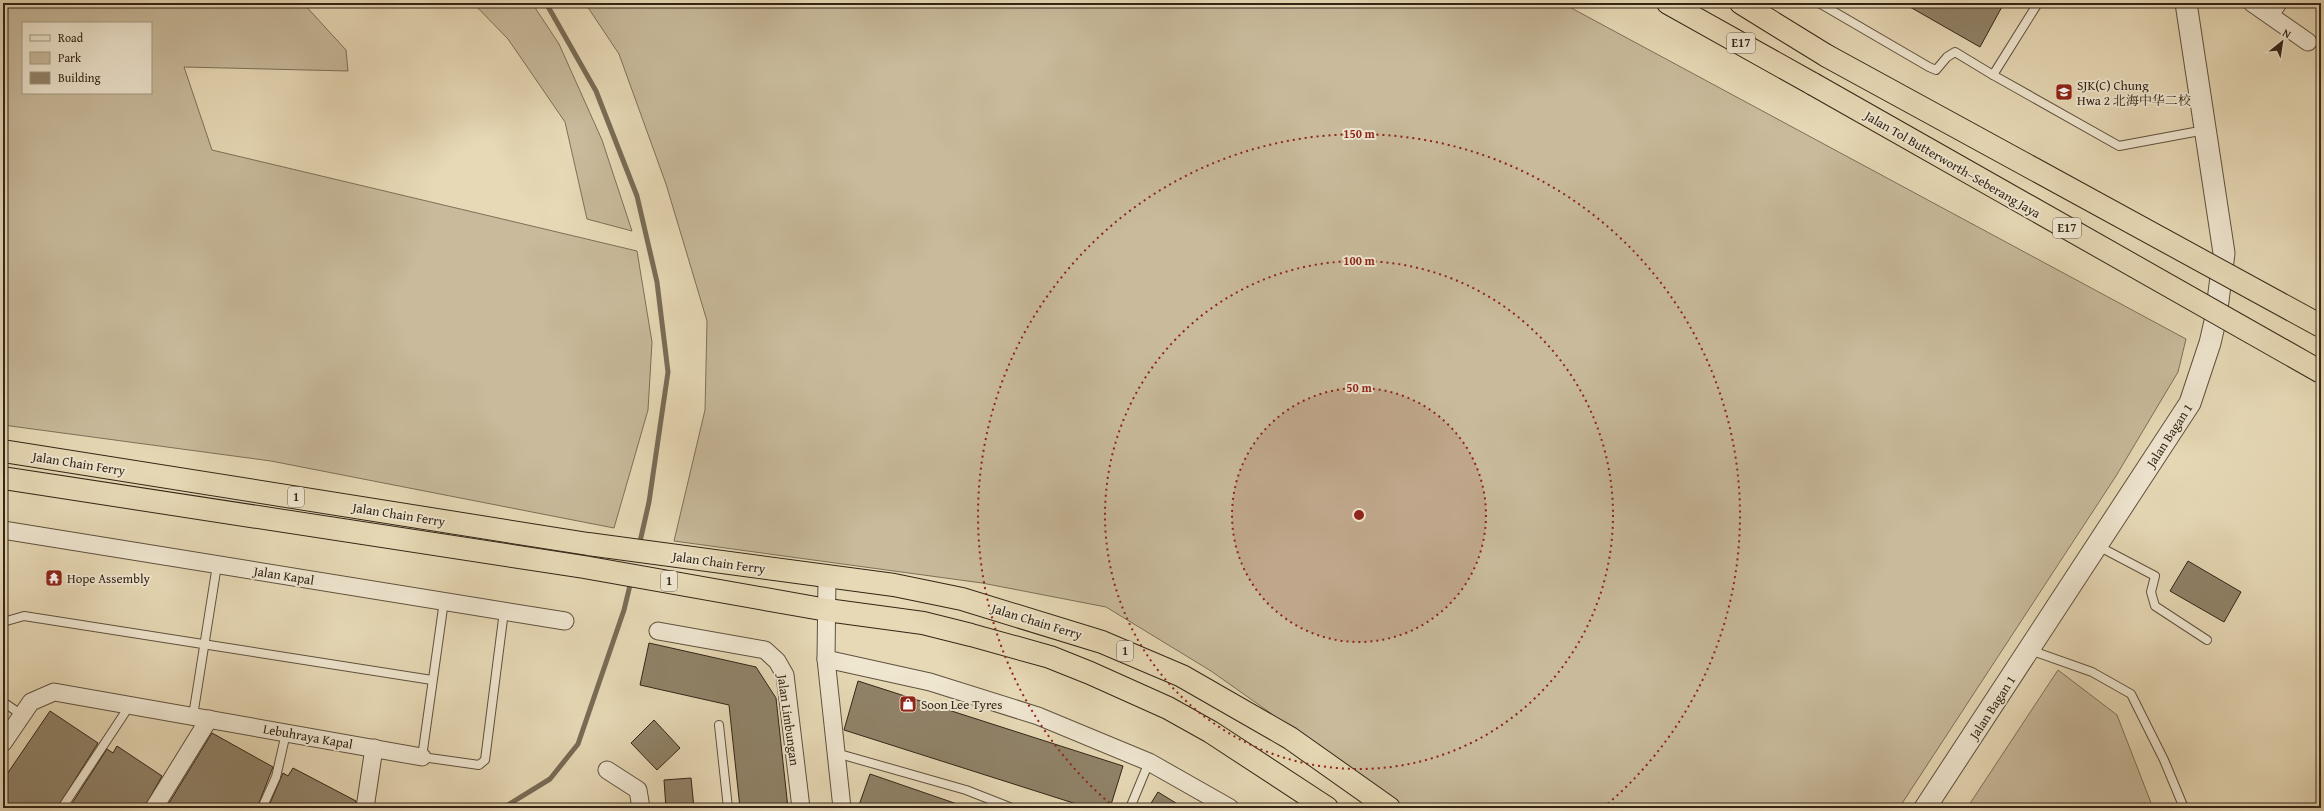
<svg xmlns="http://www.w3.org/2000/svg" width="2324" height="811" font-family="'Gentium Book Plus','Noto Serif SC',serif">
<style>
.green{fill:#c8ba9b;stroke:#7d7058;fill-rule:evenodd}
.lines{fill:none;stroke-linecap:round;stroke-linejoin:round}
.stream{stroke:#796c56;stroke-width:5}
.building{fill:#908369;stroke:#322516}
.service-casing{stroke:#5f523e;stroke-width:10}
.minor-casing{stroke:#5f523e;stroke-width:19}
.tertiary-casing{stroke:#5f523e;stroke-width:23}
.trunk-casing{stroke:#322516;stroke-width:24}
.motorway-casing{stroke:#322516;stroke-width:24}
.service{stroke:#efe6d0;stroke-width:8}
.minor{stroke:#efe6d0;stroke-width:17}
.tertiary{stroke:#efe6d0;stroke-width:21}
.trunk{stroke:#e7d9b6;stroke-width:22}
.motorway{stroke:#e7d9b6;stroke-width:22}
.motorway-bridge-casing{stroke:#322516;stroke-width:24;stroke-linecap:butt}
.motorway-bridge{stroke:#e7d9b6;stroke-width:22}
.ring{fill:none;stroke:#8f2418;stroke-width:2;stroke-dasharray:2 4}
.labels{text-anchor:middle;stroke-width:4;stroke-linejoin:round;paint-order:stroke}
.shield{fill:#efe6d0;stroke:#6b5f4e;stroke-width:1}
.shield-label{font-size:12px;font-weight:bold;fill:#322516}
.poi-label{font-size:13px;fill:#322516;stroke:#efe6d0;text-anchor:start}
.street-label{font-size:13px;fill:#322516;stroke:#efe6d0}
.centre{fill:#8f2418;stroke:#efe6d0;stroke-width:2}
.ring-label{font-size:12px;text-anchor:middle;font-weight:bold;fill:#8f2418;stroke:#efe6d0;stroke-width:4;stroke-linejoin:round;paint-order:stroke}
</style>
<rect width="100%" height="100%" fill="#e7d9b6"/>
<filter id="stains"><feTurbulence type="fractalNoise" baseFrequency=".005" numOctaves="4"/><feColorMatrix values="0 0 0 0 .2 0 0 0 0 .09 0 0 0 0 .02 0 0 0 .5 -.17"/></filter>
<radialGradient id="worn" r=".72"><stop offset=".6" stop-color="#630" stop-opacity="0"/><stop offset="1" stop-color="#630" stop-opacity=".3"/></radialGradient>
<!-- green -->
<g class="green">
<path d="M3,3H303L346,50L348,71L184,67L212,150L637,251L652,342L648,410L614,528L271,461L3,425ZM23,23H151V93H23Z"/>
<path d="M473,3H532L559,44L602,140L632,231L587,219L565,122L508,39Z"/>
<path d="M585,3H1562L2186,339L2178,372L2116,476L1899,808H1405L1211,671L1106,607L982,583L674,541L705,410L707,321L666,184L619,54Z"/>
<path d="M2058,670L2117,715L2153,808H1967Z"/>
</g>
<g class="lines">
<!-- stream -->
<g class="stream">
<path d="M546,3L596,91L637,196L657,282L668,372L649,502L639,546"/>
<path d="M503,808L550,779L578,744L624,610L631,581"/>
</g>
</g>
<!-- building -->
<g class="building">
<path d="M1903,3H2004L1980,47Z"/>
<path d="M2188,561L2241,592L2224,622L2170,591Z"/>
<path d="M649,643L756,667L776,698L788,808H740L729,705L640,685Z"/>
<path d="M858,681L1123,766L1110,808H1089L844,730Z"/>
<path d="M50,711L98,743L57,808H3V780Z"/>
<path d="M654,720L680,748L657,770L631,743Z"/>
<path d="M212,733L273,767L257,808H166Z"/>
<path d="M117,746L162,776L144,808H69L107,749L113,753Z"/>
<path d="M293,768L356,801L355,808H268L283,773L288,776Z"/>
<path d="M870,774L963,806L962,808H858Z"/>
<path d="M691,778L694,808H666L664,780Z"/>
<path d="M1158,792L1184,808H1148Z"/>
</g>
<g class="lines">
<!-- service casing -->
<g class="service-casing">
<g id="service">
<path d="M1819,3L1929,67L1936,70L1947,57L1955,52L1993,75"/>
<path d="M2038,3L1993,75L2119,146L2205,130"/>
<path d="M2098,546L2155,576L2151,592L2155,606L2207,640"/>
<path d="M444,601L422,757L479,765L485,760L504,611"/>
<path d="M3,622L24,616L432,680"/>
<path d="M2030,650L2092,672L2131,694L2164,760L2184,808"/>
<path d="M3,702L22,715"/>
<path d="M193,716L217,565"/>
<path d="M719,725L728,808"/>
<path d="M836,753L966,790L1012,808"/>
<path d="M62,808L130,705"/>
<path d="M262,808L276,777L286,733"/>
<path d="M1130,808L1149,762"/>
</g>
</g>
<!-- minor casing -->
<g class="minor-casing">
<g id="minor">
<path d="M2252,3L2308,42"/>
<path d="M2270,15L2278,3"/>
<path d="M3,530L565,621"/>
<path d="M827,578L826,659L842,808"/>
<path d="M658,631L765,650L777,661L785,675L801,808"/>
<path d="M826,659L930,682L1038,716L1149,762L1230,808"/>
<path d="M3,743L31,702L54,692L422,757"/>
<path d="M607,770L638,790L641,808"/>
<path d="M154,808L209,719"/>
<path d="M365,808L374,748"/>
</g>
</g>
<!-- tertiary casing -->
<g class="tertiary-casing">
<path id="tertiary" d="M1925,808L2190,403L2210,343L2216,317L2224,253L2186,3"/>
</g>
<!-- trunk casing -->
<g class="trunk-casing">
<g id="trunk">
<path d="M3,451L588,544L894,585L962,599L1102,642L1182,676L1290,738L1389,808"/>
<path d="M3,478L584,567L827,610L923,623L971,635L1050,657L1090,673L1168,708L1211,732L1327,808"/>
</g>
</g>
<!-- motorway casing -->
<g class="motorway-casing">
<g id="motorway">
<path d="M1668,3L1813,84"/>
<path d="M1741,3L1827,56"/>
</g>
</g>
<!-- service -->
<use href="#service" class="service"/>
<!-- minor -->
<use href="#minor" class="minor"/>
<!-- tertiary -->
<use href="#tertiary" class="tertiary"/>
<!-- trunk -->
<use href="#trunk" class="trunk"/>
<!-- motorway -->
<use href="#motorway" class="motorway"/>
<!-- motorway-bridge casing -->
<g class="motorway-bridge-casing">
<g id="motorway-bridge">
<path d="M1827,56L2321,326"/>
<path d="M1813,84L2321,372"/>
</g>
</g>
<!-- motorway-bridge -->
<use href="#motorway-bridge" class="motorway-bridge"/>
</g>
<!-- distance rings -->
<circle cx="1359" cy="515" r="127" fill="#8f2418" fill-opacity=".12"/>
<g class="ring">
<circle cx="1359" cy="515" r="127"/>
<circle cx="1359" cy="515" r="254"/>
<path d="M1114 807A381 381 0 1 1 1604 807"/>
</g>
<!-- icons -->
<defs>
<g id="school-square" transform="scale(0.9)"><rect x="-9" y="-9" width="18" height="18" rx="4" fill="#8f2418" stroke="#efe6d0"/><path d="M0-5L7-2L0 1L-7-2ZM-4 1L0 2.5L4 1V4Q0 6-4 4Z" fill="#fff"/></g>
<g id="temple-square" transform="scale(0.9)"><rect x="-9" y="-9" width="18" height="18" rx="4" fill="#8f2418" stroke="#efe6d0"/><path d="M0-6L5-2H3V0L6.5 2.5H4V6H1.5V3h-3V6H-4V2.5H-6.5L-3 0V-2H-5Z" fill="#fff"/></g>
<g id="shop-square" transform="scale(0.9)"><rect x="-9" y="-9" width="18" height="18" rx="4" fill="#8f2418" stroke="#efe6d0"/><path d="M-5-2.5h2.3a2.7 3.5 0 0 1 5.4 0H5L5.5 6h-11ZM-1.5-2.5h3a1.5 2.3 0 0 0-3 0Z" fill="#fff"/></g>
</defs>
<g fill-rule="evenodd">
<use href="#school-square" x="2064" y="92"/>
<use href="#temple-square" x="54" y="578"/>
<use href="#shop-square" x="908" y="704"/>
</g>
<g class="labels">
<!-- shield labels -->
<g class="shield">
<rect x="1727" y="33" width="28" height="20" rx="3"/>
<rect x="2053" y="218" width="28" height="20" rx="3"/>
<rect x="288" y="487" width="16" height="20" rx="3"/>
<rect x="661" y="571" width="16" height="20" rx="3"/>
<rect x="1117" y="641" width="16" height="20" rx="3"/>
</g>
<g class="shield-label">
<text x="1741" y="47">E17</text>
<text x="2067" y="232">E17</text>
<text x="296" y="501">1</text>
<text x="669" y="585">1</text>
<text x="1125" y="655">1</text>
</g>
<!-- poi labels -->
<g class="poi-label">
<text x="2077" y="90">SJK(C) Chung<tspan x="2077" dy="15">Hwa 2 北海中华二校</tspan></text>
<text x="67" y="583">Hope Assembly</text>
<text x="921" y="709">Soon Lee Tyres</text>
</g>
<!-- street labels -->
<g class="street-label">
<text transform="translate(1953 164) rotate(30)" y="5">Jalan Tol Butterworth–Seberang Jaya</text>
<text transform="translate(2169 435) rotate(-57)" y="5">Jalan Bagan 1</text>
<text transform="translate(79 463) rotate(9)" y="5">Jalan Chain Ferry</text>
<text transform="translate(399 514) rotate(9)" y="5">Jalan Chain Ferry</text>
<text transform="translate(719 562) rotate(8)" y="5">Jalan Chain Ferry</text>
<text transform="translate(284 575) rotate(9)" y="5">Jalan Kapal</text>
<text transform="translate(1037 621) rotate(17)" y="5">Jalan Chain Ferry</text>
<text transform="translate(1992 707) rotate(-57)" y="5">Jalan Bagan 1</text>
<text transform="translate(789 720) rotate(82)" y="5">Jalan Limbungan</text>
<text transform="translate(308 736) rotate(10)" y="5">Lebuhraya Kapal</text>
</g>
</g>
<circle cx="1359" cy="515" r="6" class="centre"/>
<g class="ring-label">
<text x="1359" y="138">150 m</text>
<text x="1359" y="265">100 m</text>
<text x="1359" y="392">50 m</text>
</g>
<!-- margin -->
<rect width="2324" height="811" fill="none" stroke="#e7d9b6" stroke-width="16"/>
<rect x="4" y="4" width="2316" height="803" fill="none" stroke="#322516" stroke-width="2"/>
<rect x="8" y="8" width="2308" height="795" fill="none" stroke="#322516"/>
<!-- legend -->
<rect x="22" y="22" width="130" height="72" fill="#efe6d0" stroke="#a39986"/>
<rect x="30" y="35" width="20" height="6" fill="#efe6d0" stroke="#a39986"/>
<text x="58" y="42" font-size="12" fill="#322516">Road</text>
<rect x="30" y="52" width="20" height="12" fill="#c8ba9b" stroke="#a39986"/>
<text x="58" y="62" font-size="12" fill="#322516">Park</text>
<rect x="30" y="72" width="20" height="12" fill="#908369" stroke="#a39986"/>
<text x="58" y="82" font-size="12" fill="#322516">Building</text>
<!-- north arrow -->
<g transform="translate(2282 42) rotate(30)" stroke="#efe6d0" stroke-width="3" paint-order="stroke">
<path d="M0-3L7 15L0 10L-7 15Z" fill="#322516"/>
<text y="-6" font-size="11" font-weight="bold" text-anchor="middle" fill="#322516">N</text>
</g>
<rect width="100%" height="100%" filter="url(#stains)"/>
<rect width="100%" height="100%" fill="url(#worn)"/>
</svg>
